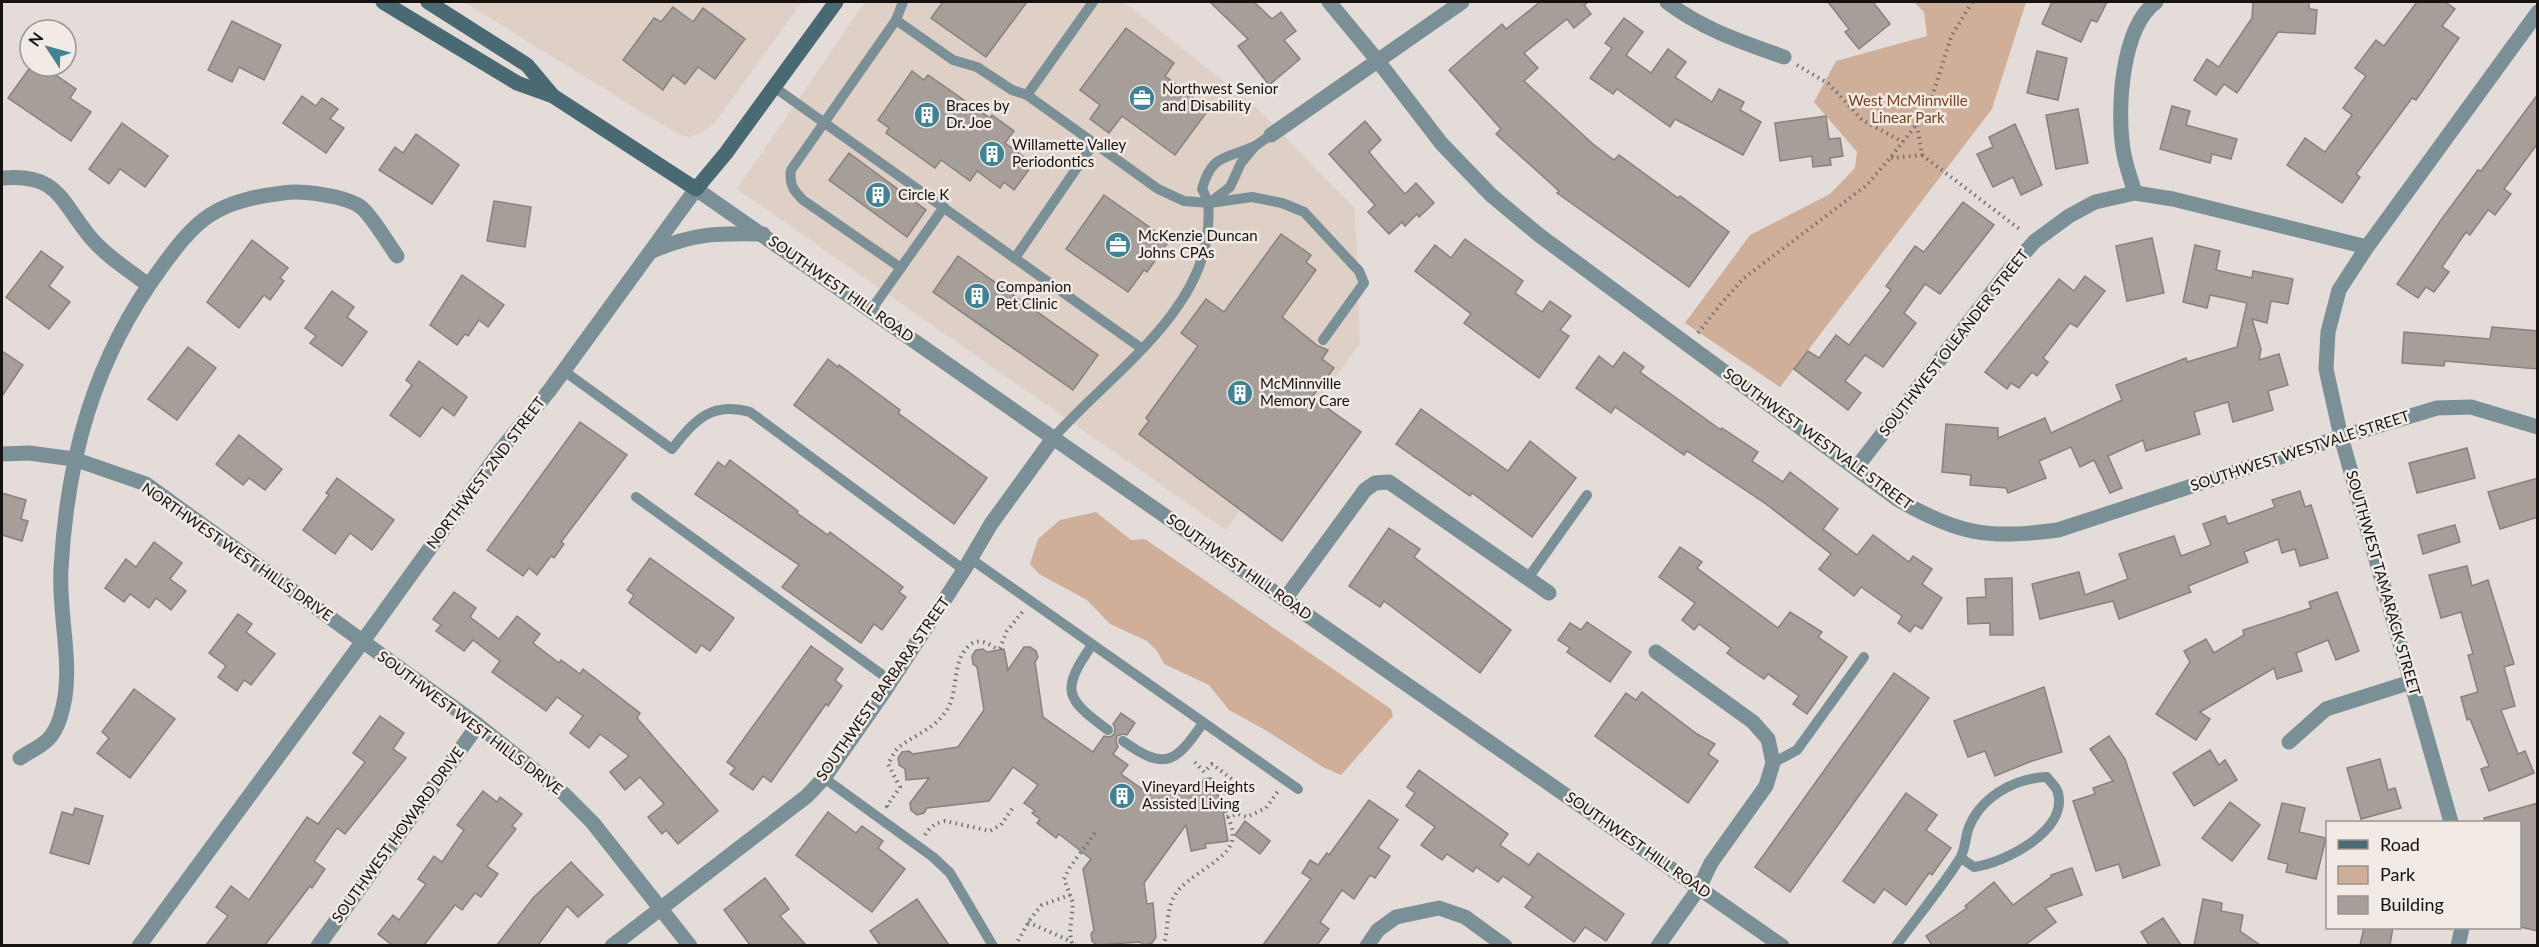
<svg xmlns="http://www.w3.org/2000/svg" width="2539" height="947" font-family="Lato,sans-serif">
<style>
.built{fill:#dfd0c7}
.green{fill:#cfae9a}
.building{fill:#a69e99;stroke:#88817c;stroke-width:1.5}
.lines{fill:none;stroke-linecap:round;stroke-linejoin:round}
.path{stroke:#75706d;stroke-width:4;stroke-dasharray:1.5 4.5;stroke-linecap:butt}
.service{stroke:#7a9096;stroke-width:10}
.minor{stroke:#7a9096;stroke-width:15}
.tertiary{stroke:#7a9096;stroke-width:15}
.secondary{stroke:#4a6a73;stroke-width:15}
.labels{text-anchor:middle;stroke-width:5;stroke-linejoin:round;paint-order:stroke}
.poi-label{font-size:15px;fill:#151210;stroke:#f2eae5;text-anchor:start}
.park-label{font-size:15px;fill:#77431e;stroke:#f2eae5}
.street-label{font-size:15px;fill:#151210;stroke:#f2eae5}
</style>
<rect width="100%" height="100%" fill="#e4dcd8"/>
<!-- built -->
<g class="built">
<path d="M464,2H802L713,125L701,133L689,137L679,135Z"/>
<path d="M865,2H1124L1259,110L1355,209L1360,343L1226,530L737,189Z"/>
</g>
<!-- green -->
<g class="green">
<path d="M1914,2H2026L1992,109L1780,387L1685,323L1750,235L1830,194L1855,168L1857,152L1814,102L1836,61L1927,36L1924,12Z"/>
<path d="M1096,512L1131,540L1145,539L1391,709L1393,716L1341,775L1323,767L1267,731L1229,710L1209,685L1164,664L1157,651L1147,641L1110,624L1087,600L1039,574L1030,564L1038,539L1060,520Z"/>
</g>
<!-- building -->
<g class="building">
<path d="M943,2H1027L986,57L931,18Z"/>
<path d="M1210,2H1254L1272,19L1281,12L1296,31L1284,40L1300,59L1269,85L1238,46L1248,39Z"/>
<path d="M1540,2H1588L1584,5L1591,14L1574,28L1567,19L1524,53L1538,68L1524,81L1593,144L1614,160L1619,155L1678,198L1680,196L1729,232L1689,287L1557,193L1559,191L1496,134L1501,129L1449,70L1502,24L1506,29Z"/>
<path d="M1828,2H1873L1890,24L1859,49L1845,32L1849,29Z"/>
<path d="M2052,2H2107L2097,22L2091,20L2081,42L2042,24Z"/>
<path d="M2253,2H2309V9L2317,10L2315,34L2278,32L2237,93L2224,84L2216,95L2194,80L2207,59L2219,67L2252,18Z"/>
<path d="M2417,2H2445L2455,9L2442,26L2459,38L2416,100L2412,98L2356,174L2360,177L2342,203L2287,165L2305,138L2325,152L2352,115L2343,108L2366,76L2355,68L2376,40L2384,46Z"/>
<path d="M673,7L693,22L703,8L745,39L715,79L698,67L685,84L673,75L663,90L623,60L654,18L661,22Z"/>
<path d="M1624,18L1643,32L1626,55L1651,73L1668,49L1686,62L1675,77L1712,102L1719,89L1744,102L1740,110L1761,122L1743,155L1675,119L1670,127L1617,89L1613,94L1590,78L1612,48L1605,43Z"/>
<path d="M232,21L281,45L264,80L239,67L232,82L208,70Z"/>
<path d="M1126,28L1174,63L1165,76L1209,109L1175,155L1122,116L1109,133L1090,119L1100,105L1080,90Z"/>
<path d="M2037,51L2067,58L2058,100L2027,93Z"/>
<path d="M31,66H38L49,73L50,71L76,89L70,98L91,112L71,141L8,98Z"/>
<path d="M912,71L924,80L928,75L990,118L992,115L1014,131L1005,143L1033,164L1014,190L1004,182L1000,188L977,171L970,181L941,160L935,168L886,133L889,128L878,120Z"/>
<path d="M2538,94V143L2504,189L2511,194L2495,215L2488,210L2470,235L2466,232L2442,267L2449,272L2434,292L2426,287L2418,298L2397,284L2441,220L2478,170L2481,171Z"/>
<path d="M302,96L316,106L322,98L338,109L330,119L344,128L326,153L283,123Z"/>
<path d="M2172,106L2190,111L2186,125L2237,139L2231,159L2212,154L2210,163L2160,149Z"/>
<path d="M2078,109L2088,163L2056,169L2046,115Z"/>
<path d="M1826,116L1829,139L1840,138L1843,156L1830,158L1831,165L1813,167L1812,156L1780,161L1775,123Z"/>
<path d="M1365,121L1381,140L1369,152L1383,169L1405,194L1416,183L1434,203L1419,217L1417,214L1405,226L1402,222L1389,234L1368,212L1375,205L1329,154Z"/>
<path d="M122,123L168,156L145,187L120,169L109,184L89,169Z"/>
<path d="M2015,124L2042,185L2021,195L2013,177L1993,187L1977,154L1993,147L1989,137Z"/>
<path d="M416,134L459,165L432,204L379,170L395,147L403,153Z"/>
<path d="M849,153L926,210L907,237L829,180Z"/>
<path d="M1104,195L1169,241L1147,272L1144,270L1128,292L1066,249Z"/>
<path d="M494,201L531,207L525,247L487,241Z"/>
<path d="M1963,202L1994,225L1940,294L1925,284L1904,313L1916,323L1883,367L1865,355L1845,381L1861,393L1848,410L1794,369L1808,351L1819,358L1836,335L1849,345L1891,290L1886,286L1915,246L1924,252Z"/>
<path d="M1281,234L1311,255L1306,262L1316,270L1282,317L1318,346L1328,350L1322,359L1334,368L1312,397L1361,432L1282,541L1139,434L1149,421L1146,418L1198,346L1181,333L1206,299L1224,312Z"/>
<path d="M2152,238L2164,293L2127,301L2116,246Z"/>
<path d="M1465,239L1523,281L1515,293L1542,312L1550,301L1571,316L1560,330L1569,336L1539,378L1464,323L1471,314L1415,271L1435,245L1451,258Z"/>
<path d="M252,240L288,268L280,278L284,281L270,300L264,295L239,328L207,302Z"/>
<path d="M2195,245L2220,251L2216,270L2252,278L2253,271L2293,279L2288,304L2271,301L2267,323L2252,319L2261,349L2259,360L2279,354L2288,385L2268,391L2273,410L2233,422L2228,402L2194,412L2200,434L2146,451L2143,440L2108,456L2122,488L2110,493L2094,460L2080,467L2071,447L2039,461L2046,478L2008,493L2006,488L1970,485L1971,475L1942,472L1946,424L1998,428V438L2045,418L2051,433L2122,400L2116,385L2186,358L2187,362L2237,347L2247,303L2210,295L2207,308L2183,302Z"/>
<path d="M41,251L63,267L49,286L70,302L49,329L6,297Z"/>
<path d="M958,256L1098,355L1073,390L933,292Z"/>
<path d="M462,275L504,305L488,327L479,320L468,336L465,334L457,345L430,325Z"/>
<path d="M2085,276L2105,291L2077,327L2070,323L2043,358L2048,362L2037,376L2032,372L2019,388L2011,383L2007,389L1985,372L2059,279L2074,291Z"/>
<path d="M332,291L354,307L347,317L367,332L342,366L310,343L316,336L305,328Z"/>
<path d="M2492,327L2538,331V369L2445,361L2444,366L2402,363L2404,332L2490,339Z"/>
<path d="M188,347L216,368L177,420L148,399Z"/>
<path d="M2,351L23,365L2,396Z"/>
<path d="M1624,352L1644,367L1640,372L1721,430L1722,428L1758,452L1752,461L1783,482L1790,472L1838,509L1823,529L1857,555L1873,535L1909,562L1913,556L1932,569L1922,584L1942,598L1922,629L1915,625L1910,632L1898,623L1902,616L1861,587L1854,596L1819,569L1831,554L1766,504L1687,451L1684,455L1615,407L1611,413L1576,388L1599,356L1613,367Z"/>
<path d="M828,359L838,367L839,365L900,410L898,413L987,478L954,524L794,405Z"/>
<path d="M419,361L467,397L454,416L442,407L420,437L390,415L412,385L406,380Z"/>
<path d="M1421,409L1508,471L1530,441L1576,478L1532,537L1472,493L1470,496L1396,444Z"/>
<path d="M580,422L627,455L561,542L564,544L554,558L551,556L537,575L529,568L523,576L487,550Z"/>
<path d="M239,435L282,469L265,490L249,478L243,485L216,464Z"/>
<path d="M2467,448L2475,478L2417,493L2409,463Z"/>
<path d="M730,460L798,511L797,513L828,535L830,532L903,587L899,592L906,597L882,630L874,624L861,643L814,610L782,587L799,565L695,494L718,462L725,467Z"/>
<path d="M337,478L394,520L372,550L350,533L335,554L303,530L329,495L326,493Z"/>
<path d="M2538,478V517L2500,529L2488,492Z"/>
<path d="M2300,491L2305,507L2311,505L2328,558L2300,566L2295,549L2282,553L2278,539L2244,552L2248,562L2188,586L2191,592L2119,619L2113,601L2040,619L2032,584L2079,572L2085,595L2128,579L2119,554L2174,536L2181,556L2211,545L2203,524L2225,516L2228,524L2275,507L2272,500Z"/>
<path d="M2,493L26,500L21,519L28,521L22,541L2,535Z"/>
<path d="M2455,525L2460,542L2423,554L2418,535Z"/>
<path d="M1389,528L1420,549L1414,557L1511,630L1480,673L1384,601L1380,607L1349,586Z"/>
<path d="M154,542L182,563L170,579L186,591L171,610L156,598L149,608L130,594L124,602L105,588L126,559L136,567Z"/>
<path d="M1680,547L1702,562L1697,568L1778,628L1790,612L1822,632L1818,637L1847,657L1807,714L1793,704L1799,696L1768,674L1764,679L1739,662L1727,653L1731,648L1699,624L1694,630L1682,620L1695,603L1659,577Z"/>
<path d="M650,558L734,618L710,651L701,645L696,653L629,603L634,595L627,590Z"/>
<path d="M2467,566L2472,586L2488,580L2514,664L2504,667L2515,706L2501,710L2518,754L2525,751L2534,773L2489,791L2481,769L2489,766L2470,719L2467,720L2461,697L2478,692L2468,655L2473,654L2461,612L2441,618L2429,575Z"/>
<path d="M2012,578L2013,635H1990V623L1968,624L1967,598L1986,597L1985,579Z"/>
<path d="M454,592L476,608L470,617L499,639L517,616L540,634L533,643L559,663L561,660L580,674L583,669L640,713L637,718L718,811L678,844L666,830L662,834L648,817L664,804L640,777L625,790L610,772L629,756L600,734L589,748L570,733L583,716L557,697L546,711L492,672L500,661L473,640L464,651L436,631L441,625L433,619Z"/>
<path d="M2337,592L2359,651L2336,660L2328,640L2296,653L2302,671L2277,679L2274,668L2200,712L2210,719L2196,740L2156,714L2190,662L2184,651L2206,639L2214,653L2244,635L2243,630L2311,608L2309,602Z"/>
<path d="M238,614L252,624L246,632L275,654L251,685L244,680L237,691L218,677L226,666L209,653Z"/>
<path d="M1587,622L1631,652L1610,682L1567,652L1570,648L1558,640L1570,623L1581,630Z"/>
<path d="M811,646L843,669L835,680L842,686L828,706L826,704L771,782L763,776L753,790L730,774L735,768L727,762Z"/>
<path d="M1024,647H1030L1036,651L1038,657L1035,662L1043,717L1093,752L1104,736L1110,737L1114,734L1115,728L1113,724L1121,713L1135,723L1127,735L1123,734L1117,736L1116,741L1118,747L1113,754L1128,765L1121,774L1145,791L1201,784L1204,779L1211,778L1217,783L1220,811H1223L1228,841L1205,844L1206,848L1191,851L1186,825L1144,883L1147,904L1153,903L1156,937L1152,943L1144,945L1140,942L1097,945L1092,941L1091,934L1094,930L1083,869L1091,859L1059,834L1056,838L1037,823L1040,819L1032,813L1035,811L1024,803L1038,785L1013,767L989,801L927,808L924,813L917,815L911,810L910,803L929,778L906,780L905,769L899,765L898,758L902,752L909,751L913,754L958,747L984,710L977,667L973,664L972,656L976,650L983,649L987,652L1004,649L1008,670Z"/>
<path d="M1894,673L1929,698L1790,892L1755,867Z"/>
<path d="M2044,687L2062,752L2032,761L1995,776L1985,751L1968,757L1954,721Z"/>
<path d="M134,689L175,719L130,778L97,753L109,738L102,732Z"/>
<path d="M1642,692L1697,734L1715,744L1708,754L1718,761L1688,803L1595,736L1626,693L1636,700Z"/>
<path d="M380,716L404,733L393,749L406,758L345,834L337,828L314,861L325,869L312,888L310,886L265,945H206L228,916L216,907L231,886L249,900L307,817L318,824L365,762L353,753Z"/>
<path d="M2109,736L2125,759L2160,865L2123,878L2119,864L2096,871L2073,801L2095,794L2093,788L2113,781L2090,749Z"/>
<path d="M2210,750L2219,765L2225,760L2237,780L2194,806L2173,773Z"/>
<path d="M2380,759L2388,790L2395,788L2401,808L2361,819L2347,768Z"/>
<path d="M1419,770L1508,834L1500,845L1529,865L1538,853L1624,914L1606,941L1585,927L1574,942L1525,907L1533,897L1503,876L1498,882L1476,867L1473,872L1447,854L1442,860L1421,845L1435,827L1406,806L1415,793L1407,787Z"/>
<path d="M483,791L497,802L500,797L522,814L512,826L516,829L487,866L498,874L481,897L475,893L462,910L455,905L424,945H392L378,934L393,915L399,920L426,884L418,879L434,856L442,862L464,830L457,825Z"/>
<path d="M1906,793L1937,815L1926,830L1951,848L1932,875L1929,873L1906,905L1884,889L1874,903L1843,881Z"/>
<path d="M1369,800L1398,820L1378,848L1390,856L1375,878L1370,875L1354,899L1342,890L1320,922L1329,929L1317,945H1263L1311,879L1302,873L1310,860L1318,865L1327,853L1329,855Z"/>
<path d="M2230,802L2260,825L2232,861L2202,838Z"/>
<path d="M2282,803L2305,808L2299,832L2326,838L2316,879L2286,872L2288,864L2268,859Z"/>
<path d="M2538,803V931L2520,927V822H2485L2484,818Z"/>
<path d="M75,808L103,816L89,864L50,853L62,812L73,815Z"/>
<path d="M828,812L856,833L862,826L883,841L878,848L905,869L872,912L796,855Z"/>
<path d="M1245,821L1270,841L1260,854L1235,835Z"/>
<path d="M571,862L603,895L578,917L567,906L538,945H497L533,898Z"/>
<path d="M2072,868L2082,895L2045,908L2056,922L2025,945H1932L1926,936L1967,908L1965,906L1994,882L2013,905L2051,877V875Z"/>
<path d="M765,878L789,909L780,916L806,945H750L724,910Z"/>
<path d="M917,899L949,945H880L870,931Z"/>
<path d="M2203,899L2222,903L2221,911L2243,915L2240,931L2260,945H2194Z"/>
<path d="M2163,918L2181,945H2149L2141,932Z"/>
<path d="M2364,927H2393L2390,945H2360Z"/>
</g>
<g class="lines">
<!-- path -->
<g class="path">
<path d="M1797,65L1829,84L1862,120L1903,142"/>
<path d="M1922,155L2022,231"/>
<path d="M1891,158L1922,155L1917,125"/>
<path d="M1698,333L1720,305L1744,278L1867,185L1890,158L1917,124L1931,100L1951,37L1972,2"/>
<path d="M888,807L887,806L900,787L888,764C891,759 894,752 898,748C915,734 936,729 948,708C959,689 951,660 971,644C980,638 989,644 997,649L1000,648L1007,631L1023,611"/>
<path d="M1227,817L1238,814L1247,817L1266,808L1278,791"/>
<path d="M925,835C930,827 935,823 945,821L990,831L1001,825L1014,806"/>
<path d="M1028,922L1072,942"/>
<path d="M1072,943L1070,933L1073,903L1064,879L1070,867L1095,833"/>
<path d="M1015,946L1031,918L1042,905L1070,895"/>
<path d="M1071,946L1072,943L1075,946"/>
<path d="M1162,946L1165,940C1168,926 1167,907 1175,895C1187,875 1227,861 1232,841C1237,819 1212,809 1232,779L1212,764L1204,772L1192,759"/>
</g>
<!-- service -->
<g class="service">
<path d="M896,20L953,60L977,67L1012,90L1027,95L1158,189L1184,201L1210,203L1252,197L1282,203L1304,212L1359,271L1364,283L1323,340"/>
<path d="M774,87L1141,348"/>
<path d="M1027,95L1093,2"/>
<path d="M1212,201L1230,187L1241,163L1255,146"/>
<path d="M1015,258L1094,143"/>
<path d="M901,268L803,200C793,190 789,184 791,170L896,20L903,2"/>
<path d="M871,310L944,207"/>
<path d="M564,371L672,449C695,420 711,401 750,412L964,570"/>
<path d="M1054,437C1107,377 1202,314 1208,228C1209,212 1210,203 1202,189C1212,153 1227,159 1255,146C1260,143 1266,138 1271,135"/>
<path d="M636,497L891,681"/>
<path d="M971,559L1298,789"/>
<path d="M1528,578L1587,495"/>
<path d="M1092,645C1061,690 1064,698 1108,730"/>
<path d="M1123,741C1166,772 1176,762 1203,723"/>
<path d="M1773,763L1797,750L1864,657"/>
<path d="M824,778L933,857L950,873L993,946"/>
<path d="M1896,946C1917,917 1940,890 1959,860C1965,852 1965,839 1968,830C1979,798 2014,778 2047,777C2050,782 2057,787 2058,793C2068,831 2004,863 1974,867L1961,858"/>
</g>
<!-- minor -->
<g class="minor">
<path d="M1329,2L1378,61L1441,143L1491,195L1539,235L1897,499C1959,535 1988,539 2058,530L2341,437L2437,408L2471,407L2538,427"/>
<path d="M1667,2C1702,29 1742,42 1784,57"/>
<path d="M1271,135L1462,2"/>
<path d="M2,178C59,173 60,201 91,238C107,257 129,270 148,285"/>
<path d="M2135,193C2131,179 2125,164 2123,149C2117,109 2121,28 2156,2"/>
<path d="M2,454L29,453L74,459L146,484L478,725L564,794L593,823L690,946"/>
<path d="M1856,468L2009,270L2035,241L2069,216L2095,202L2135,193L2173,199L2367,247"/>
<path d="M1285,599L1365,490L1375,483L1389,482L1549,593"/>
<path d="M1656,652L1753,722L1768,739L1773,763L1766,786L1711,863L1699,888L1658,946"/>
<path d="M2289,742L2326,709L2411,682"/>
<path d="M20,758C40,745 52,743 60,718C76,670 58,619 61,569C67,458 94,359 161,268C175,249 190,228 210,215C231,201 258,196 283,193C301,190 348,196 362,208C374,219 387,242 397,256"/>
<path d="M2451,822L2341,437L2326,369L2328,332L2339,290L2367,247L2538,12"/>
<path d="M318,946L478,725"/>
<path d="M612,946L807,796L824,778L884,692L964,570L991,524L1054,437"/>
<path d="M1367,946L1378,930L1396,917L1439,908L1465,917L1505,946"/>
<path d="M2458,946L2462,928"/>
</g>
<!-- tertiary -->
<g class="tertiary">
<path d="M652,251C695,233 717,233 763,234"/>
<path d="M139,946L363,641L503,447L549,391L696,189L1782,946"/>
</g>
<!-- secondary -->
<g class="secondary">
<path d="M383,2L517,83L553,96L696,189L726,153L836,2"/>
<path d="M428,2L527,65L553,96"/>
</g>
</g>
<!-- icons -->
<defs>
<g id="office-disc" transform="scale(1.35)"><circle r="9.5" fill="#418394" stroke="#f2eae5"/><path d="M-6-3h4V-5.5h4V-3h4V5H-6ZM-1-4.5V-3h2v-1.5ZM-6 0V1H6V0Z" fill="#fff"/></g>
<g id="building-disc" transform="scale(1.35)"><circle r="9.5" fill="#418394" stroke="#f2eae5"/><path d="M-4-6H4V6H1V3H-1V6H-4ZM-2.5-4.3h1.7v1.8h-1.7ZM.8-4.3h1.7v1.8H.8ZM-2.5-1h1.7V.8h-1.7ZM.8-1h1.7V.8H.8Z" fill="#fff"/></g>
</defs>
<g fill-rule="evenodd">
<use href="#office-disc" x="1142" y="98"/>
<use href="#building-disc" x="927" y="115"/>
<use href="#building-disc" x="992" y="154"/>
<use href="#building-disc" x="878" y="195"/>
<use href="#office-disc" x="1118" y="245"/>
<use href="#building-disc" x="977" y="296"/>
<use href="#building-disc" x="1240" y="393"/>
<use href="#building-disc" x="1122" y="796"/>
</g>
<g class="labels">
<!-- poi labels -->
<g class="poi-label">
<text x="1162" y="94">Northwest Senior<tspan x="1162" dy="17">and Disability</tspan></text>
<text x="946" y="111">Braces by<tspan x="946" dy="17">Dr. Joe</tspan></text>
<text x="1012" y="150">Willamette Valley<tspan x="1012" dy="17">Periodontics</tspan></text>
<text x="898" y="200">Circle K</text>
<text x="1138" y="241">McKenzie Duncan<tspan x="1138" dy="17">Johns CPAs</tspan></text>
<text x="996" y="292">Companion<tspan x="996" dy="17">Pet Clinic</tspan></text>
<text x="1260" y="389">McMinnville<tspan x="1260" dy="17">Memory Care</tspan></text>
<text x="1142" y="792">Vineyard Heights<tspan x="1142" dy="17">Assisted Living</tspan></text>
</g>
<!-- park labels -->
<g class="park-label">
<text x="1908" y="106">West McMinnville<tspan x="1908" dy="17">Linear Park</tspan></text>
</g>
<!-- street labels -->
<g class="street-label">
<text transform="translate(841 289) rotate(35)" y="5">SOUTHWEST HILL ROAD</text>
<text transform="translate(1954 343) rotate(-52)" y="5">SOUTHWEST OLEANDER STREET</text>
<text transform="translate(1818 439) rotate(36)" y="5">SOUTHWEST WESTVALE STREET</text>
<text transform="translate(2300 451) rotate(-18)" y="5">SOUTHWEST WESTVALE STREET</text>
<text transform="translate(486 473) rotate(-53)" y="5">NORTHWEST 2ND STREET</text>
<text transform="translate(237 552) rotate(35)" y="5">NORTHWEST WEST HILLS DRIVE</text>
<text transform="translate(1239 567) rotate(35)" y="5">SOUTHWEST HILL ROAD</text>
<text transform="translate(2383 583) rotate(74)" y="5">SOUTHWEST TAMARACK STREET</text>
<text transform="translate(883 689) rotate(-55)" y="5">SOUTHWEST BARBARA STREET</text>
<text transform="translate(470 723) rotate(37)" y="5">SOUTHWEST WEST HILLS DRIVE</text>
<text transform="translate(398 835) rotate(-54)" y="5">SOUTHWEST HOWARD DRIVE</text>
<text transform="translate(1638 845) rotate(35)" y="5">SOUTHWEST HILL ROAD</text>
</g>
</g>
<!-- border -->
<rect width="2539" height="947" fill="none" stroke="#151210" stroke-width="6"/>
<!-- legend -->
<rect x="2326" y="821" width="195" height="108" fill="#f2eae5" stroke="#9a9490" stroke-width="1.5"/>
<rect x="2338" y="840" width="30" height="9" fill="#4a6a73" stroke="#9a9490" stroke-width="1.5"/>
<text x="2380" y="851" font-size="18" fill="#151210">Road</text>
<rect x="2338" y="866" width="30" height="18" fill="#cfae9a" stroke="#9a9490" stroke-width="1.5"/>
<text x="2380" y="881" font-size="18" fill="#151210">Park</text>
<rect x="2338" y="896" width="30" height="18" fill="#a69e99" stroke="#9a9490" stroke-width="1.5"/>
<text x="2380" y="911" font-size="18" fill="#151210">Building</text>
<!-- north arrow -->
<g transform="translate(48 48) rotate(306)"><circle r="28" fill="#f2eae5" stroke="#9a9490" stroke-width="1.5"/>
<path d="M0-4.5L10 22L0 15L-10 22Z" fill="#418394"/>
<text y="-9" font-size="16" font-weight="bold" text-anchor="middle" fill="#151210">N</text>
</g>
</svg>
